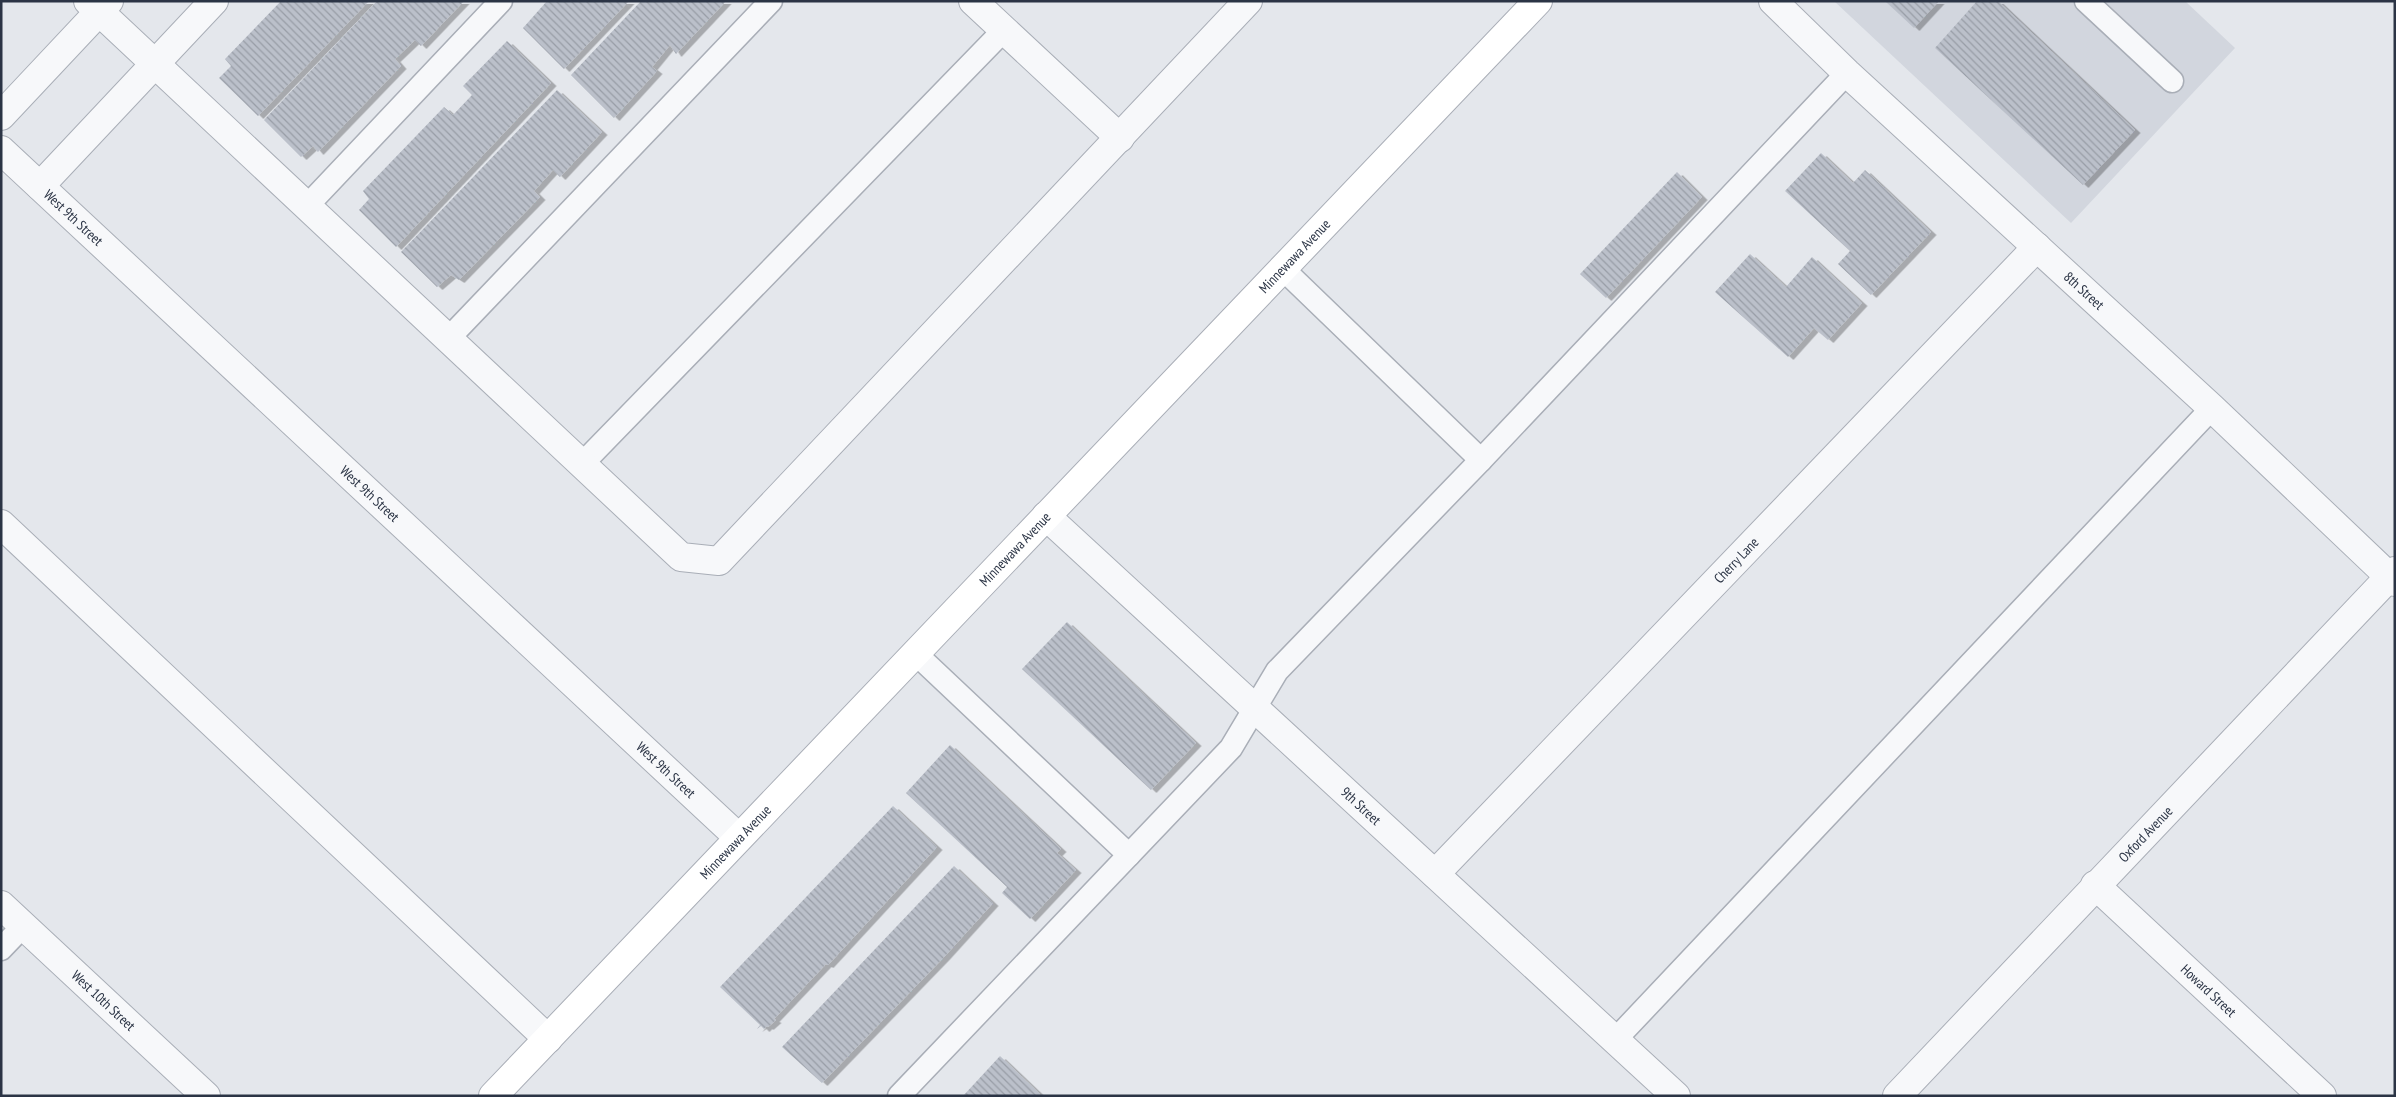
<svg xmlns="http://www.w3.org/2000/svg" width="2396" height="1097" font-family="'PT Sans Narrow',sans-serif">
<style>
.built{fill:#d2d6de}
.building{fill:url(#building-back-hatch);filter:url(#shadow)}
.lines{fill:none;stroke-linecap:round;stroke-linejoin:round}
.lane-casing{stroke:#a9aeb7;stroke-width:25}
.street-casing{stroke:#a9aeb7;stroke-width:30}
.secondary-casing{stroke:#a9aeb7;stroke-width:30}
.lane{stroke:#f7f8fa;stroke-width:22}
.street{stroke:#f7f8fa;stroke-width:28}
.secondary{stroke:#fff;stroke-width:28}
.labels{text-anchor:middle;stroke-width:4.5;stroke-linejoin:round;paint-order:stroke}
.street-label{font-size:14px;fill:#2b3445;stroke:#f4f6f9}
</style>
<defs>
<pattern id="building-back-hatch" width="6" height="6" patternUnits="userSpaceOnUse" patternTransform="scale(1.25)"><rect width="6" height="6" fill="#bbc0ca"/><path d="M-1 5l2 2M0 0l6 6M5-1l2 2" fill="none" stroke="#989da6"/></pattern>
<filter id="shadow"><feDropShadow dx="5.5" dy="3" stdDeviation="0" flood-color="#0004"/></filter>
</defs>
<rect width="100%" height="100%" fill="#e4e7ec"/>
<!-- built -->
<path class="built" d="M1834,1H2185L2235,48L2071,223Z"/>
<!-- building -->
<g class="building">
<path d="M281,1H369L258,116L219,78L231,66L225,59Z"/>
<path d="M377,1H464L421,46L415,40L395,59L401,66L318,152L313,146L301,157L264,120Z"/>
<path d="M547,1H629L564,69L523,28Z"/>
<path d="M641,1H726L676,54L670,45L652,67L657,71L614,118L571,75Z"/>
<path d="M1885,1H1939L1914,28Z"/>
<path d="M1977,1H1998L2135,130L2083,185L1935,48Z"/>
<path d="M507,41L551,83L396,247L359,210L369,199L363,191L444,107L453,115L472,95L463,86Z"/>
<path d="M557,90L602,132L560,177L553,170L534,191L540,197L459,280L451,275L437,287L401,252Z"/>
<path d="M1821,153L1853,183L1865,170L1931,232L1871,295L1838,264L1850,251L1785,191Z"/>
<path d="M1677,172L1702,197L1606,298L1580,274Z"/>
<path d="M1750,254L1786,287L1812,257L1862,303L1828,340L1814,328L1788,357L1715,292Z"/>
<path d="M1067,622L1196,743L1151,790L1022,669Z"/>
<path d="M950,745L1061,849L1057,853L1076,870L1030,919L1002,893L1007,887L906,793Z"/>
<path d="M893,806L937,847L828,965L826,964L774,1019L776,1020L768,1027L767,1026L764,1029L761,1026L757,1029L760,1025L720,987Z"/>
<path d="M954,866L993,903L945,956L822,1083L782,1047Z"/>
<path d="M1000,1056L1040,1094L1039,1096H963Z"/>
</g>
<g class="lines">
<!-- lane casing -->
<g class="lane-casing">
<g id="lane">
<path d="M2086,1L2172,81"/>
<path d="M307,206L501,1"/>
<path d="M1282,268L1481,460"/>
<path d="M448,339L771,1"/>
<path d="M582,464L1004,30"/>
<path d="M915,653L1129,855"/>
<path d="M1,949L24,925"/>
<path d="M1615,1040L2212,408"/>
<path d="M899,1096L1231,748L1277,671L1481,460L1847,73"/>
</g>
</g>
<!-- street casing -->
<g class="street-casing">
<g id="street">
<path d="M88,1L681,557L719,561L1248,1"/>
<path d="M973,1L1120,138"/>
<path id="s1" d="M1773,1L1847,73L2212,408L2395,582"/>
<path d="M1,116L109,1"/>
<path id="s2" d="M1,150L738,837"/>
<path d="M40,186L214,1"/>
<path id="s3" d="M1046,516L1676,1096"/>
<path d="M1,524L548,1039"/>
<path id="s4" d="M1435,874L2037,247"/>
<path id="s5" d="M2095,885L2322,1096"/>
<path id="s6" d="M1,905L206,1096"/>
<path id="s7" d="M1897,1096L2395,571"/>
</g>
</g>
<!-- secondary casing -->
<g class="secondary-casing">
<g id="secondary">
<path id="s8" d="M493,1096L1538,1"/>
</g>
</g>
<!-- lane -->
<use href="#lane" class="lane"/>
<!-- street -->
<use href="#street" class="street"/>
<!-- secondary -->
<use href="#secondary" class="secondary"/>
</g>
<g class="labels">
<!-- street labels -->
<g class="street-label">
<text dy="5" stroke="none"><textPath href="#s2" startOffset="99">West 9th Street</textPath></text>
<text dy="5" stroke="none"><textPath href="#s8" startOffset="1161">Minnewawa Avenue</textPath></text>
<text dy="5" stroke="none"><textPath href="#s1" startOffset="425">8th Street</textPath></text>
<text dy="5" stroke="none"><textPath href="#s2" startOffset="504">West 9th Street</textPath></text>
<text dy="5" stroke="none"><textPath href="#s8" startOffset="756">Minnewawa Avenue</textPath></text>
<text dy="5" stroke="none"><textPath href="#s4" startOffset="435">Cherry Lane</textPath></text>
<text dy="5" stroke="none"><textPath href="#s2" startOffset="909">West 9th Street</textPath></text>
<text dy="5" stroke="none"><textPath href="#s3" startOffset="428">9th Street</textPath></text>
<text dy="5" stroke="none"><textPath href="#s7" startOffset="361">Oxford Avenue</textPath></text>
<text dy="5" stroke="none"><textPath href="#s8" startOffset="351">Minnewawa Avenue</textPath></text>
<text dy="5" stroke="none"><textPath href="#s5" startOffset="155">Howard Street</textPath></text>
<text dy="5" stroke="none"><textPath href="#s6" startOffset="140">West 10th Street</textPath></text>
</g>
</g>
<!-- border -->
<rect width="2396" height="1097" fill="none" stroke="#2b3445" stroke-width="5"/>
</svg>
